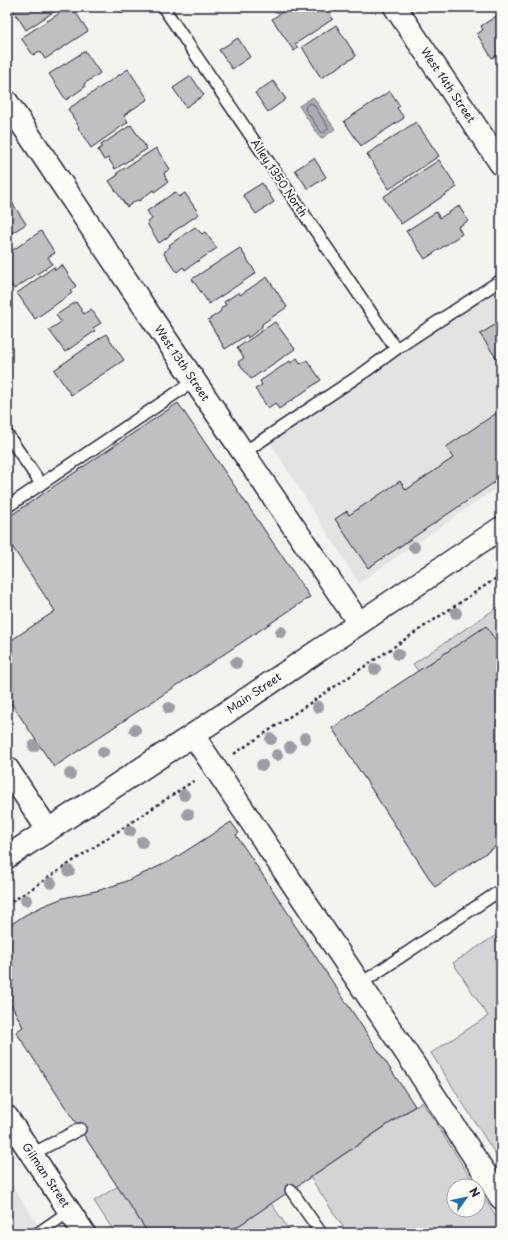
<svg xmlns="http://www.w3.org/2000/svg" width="508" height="1240" font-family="'Playpen Sans',sans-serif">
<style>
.built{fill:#e4e3e2}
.green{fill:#d5d4d5;stroke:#7c7b88}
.water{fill:#acacb2;stroke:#757582}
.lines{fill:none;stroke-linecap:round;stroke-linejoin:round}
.shore{stroke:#59596b;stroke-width:1}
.building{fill:#c0bfc2;stroke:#22223b}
.lane-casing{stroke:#22223b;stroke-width:14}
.street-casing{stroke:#22223b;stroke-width:25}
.secondary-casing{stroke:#22223b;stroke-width:25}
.path{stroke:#22223b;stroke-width:2.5;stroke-dasharray:3 3;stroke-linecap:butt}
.lane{stroke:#fdfcf7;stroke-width:11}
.street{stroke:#fdfcf7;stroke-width:22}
.secondary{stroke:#fdfcf7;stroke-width:22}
.tree{fill:#9e9da5}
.labels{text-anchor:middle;stroke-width:4;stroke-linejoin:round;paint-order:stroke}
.street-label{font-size:11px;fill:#22223b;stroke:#fdfcf7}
</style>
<rect width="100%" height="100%" fill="#f4f3ef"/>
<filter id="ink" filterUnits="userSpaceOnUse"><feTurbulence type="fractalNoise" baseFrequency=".025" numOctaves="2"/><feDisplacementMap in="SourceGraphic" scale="8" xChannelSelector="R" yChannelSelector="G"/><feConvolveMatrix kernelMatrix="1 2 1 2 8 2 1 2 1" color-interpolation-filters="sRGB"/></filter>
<g filter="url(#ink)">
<!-- built -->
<g class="built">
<path d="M501,282V485L359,583L271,444Z"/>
<path d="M7,1178L43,1233H7Z"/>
</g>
<!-- green -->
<g class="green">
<path d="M501,605V649L418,671L413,664Z"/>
<path d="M501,932V1163L431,1053L488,1016L453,963Z"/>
<path d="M422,1102L476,1186H454V1210H478V1188L501,1224V1233H347L310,1177Z"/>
<path d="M118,1186L148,1233H115L94,1201Z"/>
<path d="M271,1203L291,1233H228Z"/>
</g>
<!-- water -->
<path class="water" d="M313,97L335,129L321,139L299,106Z"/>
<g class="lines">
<!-- shore -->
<path class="shore" d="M310,103L313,104L328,127V129L323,133L321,132L305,109L306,106Z"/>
</g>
<!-- building -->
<g class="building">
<path d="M11,7H61L26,30Z"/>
<path d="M69,7H72L88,31L45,59L40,51L33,55L21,38Z"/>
<path d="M117,7H132L122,14Z"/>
<path d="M290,7H333L330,14L333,19L295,44L298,48L294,51L272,19Z"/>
<path d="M501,13V53L492,58L477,34L483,30L481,26Z"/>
<path d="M336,25L356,56L321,78L302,47Z"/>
<path d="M238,38L250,57L232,69L219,50Z"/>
<path d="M85,51L100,73L84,84L85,87L66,100L49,74Z"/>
<path d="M128,69L148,99L124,115L128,122L91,148L78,128L79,127L68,109Z"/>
<path d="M191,76L204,95L186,107L173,88Z"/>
<path d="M273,81L286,99L268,112L255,93Z"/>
<path d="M390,91L400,106L397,108L404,118L361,146L344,121Z"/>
<path d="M416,122L439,156L389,189L367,154Z"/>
<path d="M131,125L147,149L115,169L108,158L104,160L98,150L102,147L101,145Z"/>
<path d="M156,148L170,169L164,173L166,179L168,182L154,192L153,190L139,201L137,200L127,207L109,181L118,175L117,173Z"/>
<path d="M314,158L326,177L308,189L295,170Z"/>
<path d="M439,160L457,187L401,224L383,197Z"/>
<path d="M262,183L274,202L256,214L243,195Z"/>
<path d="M175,192L179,197L185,193L199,214L170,234L168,237L159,243L148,225V222L152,219L147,211Z"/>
<path d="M9,198L26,224L7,236V199Z"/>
<path d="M459,206L468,221L458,227L462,234L425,259L406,231L436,212L440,218Z"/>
<path d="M195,227L202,234L205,232L217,248L185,270L183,267L177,272L164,254L165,251L170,247L169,245Z"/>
<path d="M41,231L55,253L48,257L52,264L14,289L7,278V254Z"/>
<path d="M240,248L256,273L209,304L192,279Z"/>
<path d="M62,265L76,286L70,291L72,293L35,319L17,293L54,267L55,270Z"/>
<path d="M267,277L287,307L262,324V327L248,338L247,335L225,349L208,320L220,312L222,307L226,305L224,302L239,292L240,295Z"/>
<path d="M76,302L84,314L91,309L101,323L93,328L95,331L65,352L49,330L61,322L56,315Z"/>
<path d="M275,322L295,349L251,379L238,362L244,358L237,348Z"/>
<path d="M498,323L501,328V365L480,334Z"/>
<path d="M106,334L124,360L71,395L54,370Z"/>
<path d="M297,358L301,364L307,360L321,380L279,409L275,403L268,408L255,389L262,385L260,381L290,361L291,363Z"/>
<path d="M178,403L310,597L54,767L7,697V643L55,611L7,539V518Z"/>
<path d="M501,410V478L368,568L335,519L347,511L349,515L400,481L406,490L453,458L446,447Z"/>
<path d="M486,626L501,649V843L435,887L332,728Z"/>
<path d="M231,822L239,833L236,835L292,919V921L415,1106L228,1233H148L16,1032L23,1027L12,1006H8L7,1008V927L25,915L43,906L63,898L100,890L124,882L149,871L172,860Z"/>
</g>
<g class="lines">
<!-- lane casing -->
<g class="lane-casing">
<g id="lane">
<path d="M163,7L396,349"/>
<path d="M7,434L41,484"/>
<path d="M243,453L366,371L396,349L501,280"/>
<path d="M7,507L194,381"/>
<path d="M360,984L501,890"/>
<path d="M32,1154L80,1129"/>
<path d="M291,1190L321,1233"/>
<path d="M38,1233L70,1211"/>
</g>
</g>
<!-- street casing -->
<g class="street-casing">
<g id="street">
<path d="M395,7L501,164"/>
<path d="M7,102L149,314L359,623"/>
<path d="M193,735L413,1063L501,1198"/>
<path d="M7,768L48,830"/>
<path d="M7,1117L84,1233"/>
</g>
</g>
<!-- secondary casing -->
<g class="secondary-casing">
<path id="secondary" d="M7,857L193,735L501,528"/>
</g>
<!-- path -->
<g class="path">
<path d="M234,754L501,575"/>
<path d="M7,905L195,780"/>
</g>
<!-- lane -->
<use href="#lane" class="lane"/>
<!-- street -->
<use href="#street" class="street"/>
<!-- secondary -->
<use href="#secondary" class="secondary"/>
</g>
<!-- trees -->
<g class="tree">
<circle cx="414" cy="547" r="6"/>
<circle cx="456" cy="613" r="6"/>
<circle cx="281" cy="632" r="6"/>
<circle cx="398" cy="654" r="6"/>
<circle cx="236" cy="663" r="6"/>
<circle cx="375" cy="669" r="6"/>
<circle cx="318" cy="707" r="6"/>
<circle cx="169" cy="708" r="6"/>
<circle cx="135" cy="730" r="6"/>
<circle cx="305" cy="738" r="6"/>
<circle cx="271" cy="739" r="6"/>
<circle cx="34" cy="746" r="6"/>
<circle cx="290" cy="747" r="6"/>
<circle cx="103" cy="752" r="6"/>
<circle cx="277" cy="755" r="6"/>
<circle cx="262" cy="765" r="6"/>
<circle cx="70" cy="774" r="6"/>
<circle cx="184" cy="795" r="6"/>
<circle cx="188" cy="814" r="6"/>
<circle cx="130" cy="831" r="6"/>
<circle cx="142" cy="842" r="6"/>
<circle cx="69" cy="871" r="6"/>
<circle cx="51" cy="883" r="6"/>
<circle cx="26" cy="900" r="6"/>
</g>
</g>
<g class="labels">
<!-- street labels -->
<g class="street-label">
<text transform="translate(448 85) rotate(56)" y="4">West 14th Street</text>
<text transform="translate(279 178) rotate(56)" y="4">Alley 1350 North</text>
<text transform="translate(182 363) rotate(56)" y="4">West 13th Street</text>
<text transform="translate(254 693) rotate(-34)" y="4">Main Street</text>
<text transform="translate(46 1175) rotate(56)" y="4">Gilman Street</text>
</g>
</g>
<!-- margin -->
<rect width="508" height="1240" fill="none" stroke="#fdfcf7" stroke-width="24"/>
<rect x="12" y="12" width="484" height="1216" fill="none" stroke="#22223b" stroke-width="1.5" filter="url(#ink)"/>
<!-- north arrow -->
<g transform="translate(466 1198) rotate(57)"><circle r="19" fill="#fdfcf7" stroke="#a5a5ac"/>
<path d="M0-3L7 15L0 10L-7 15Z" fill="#1f6fb2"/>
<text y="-6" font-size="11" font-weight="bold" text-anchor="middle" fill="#22223b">N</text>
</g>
</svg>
